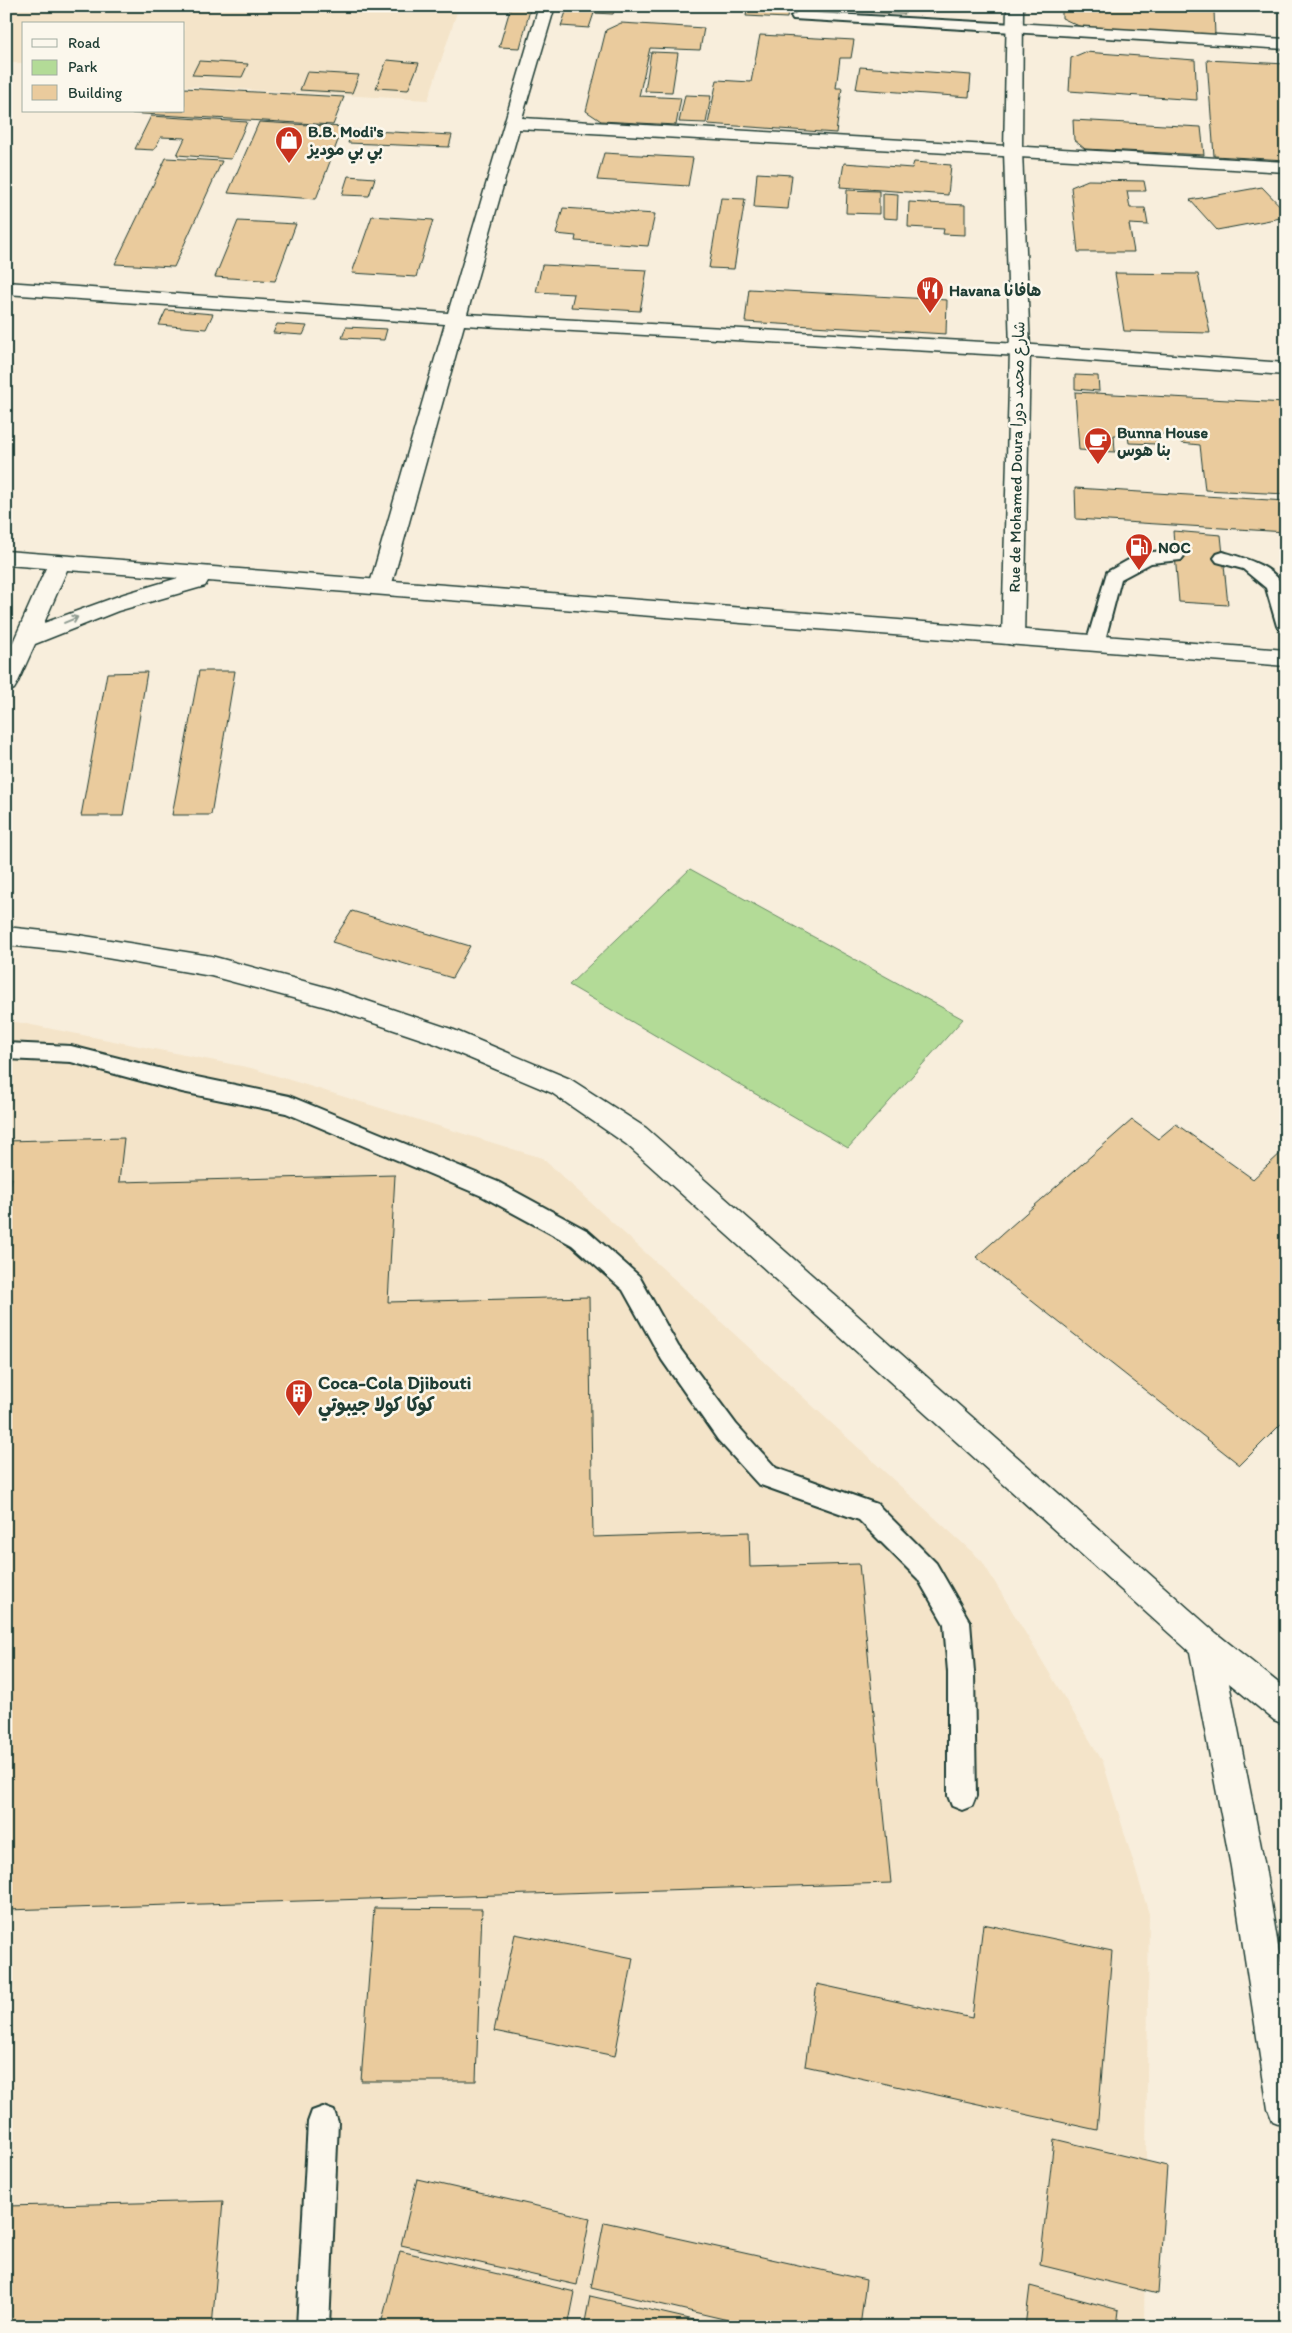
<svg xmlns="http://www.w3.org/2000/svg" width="1292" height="2333" font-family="Itim,'Playpen Sans Arabic',sans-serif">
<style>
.built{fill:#f4e4c9}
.green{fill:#b3db97;stroke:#698c66}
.building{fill:#eacb9d;stroke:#1f3d34}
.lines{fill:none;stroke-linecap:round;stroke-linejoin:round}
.service-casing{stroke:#1f3d34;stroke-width:4}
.minor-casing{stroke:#1f3d34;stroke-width:3}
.tertiary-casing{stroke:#1f3d34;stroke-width:3}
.secondary-casing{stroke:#1f3d34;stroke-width:3}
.service{fill:#fbf7ec;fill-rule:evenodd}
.minor{fill:#fbf7ec;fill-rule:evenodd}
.tertiary{fill:#fbf7ec;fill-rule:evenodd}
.secondary{fill:#fbf7ec;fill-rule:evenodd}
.oneway{stroke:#8d9a90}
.labels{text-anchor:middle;stroke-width:5;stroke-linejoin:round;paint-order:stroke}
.far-poi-label{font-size:16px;font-weight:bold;fill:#1f3d34;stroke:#fbf7ec;text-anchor:start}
.far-street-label{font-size:16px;fill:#1f3d34;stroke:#fbf7ec}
.poi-label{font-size:19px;font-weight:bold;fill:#1f3d34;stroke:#fbf7ec;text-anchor:start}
</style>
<rect width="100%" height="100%" fill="#f8eedc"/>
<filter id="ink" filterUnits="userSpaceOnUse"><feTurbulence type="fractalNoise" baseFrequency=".02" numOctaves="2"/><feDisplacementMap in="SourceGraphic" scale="10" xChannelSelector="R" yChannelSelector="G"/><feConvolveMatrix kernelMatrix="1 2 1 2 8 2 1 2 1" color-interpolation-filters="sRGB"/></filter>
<g filter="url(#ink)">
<!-- built -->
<g class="built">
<path d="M6,6H459L428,100L184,86V24H24V63H6Z"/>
<path d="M6,1020L251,1068L542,1158L982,1561L1103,1762L1149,1914L1144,2327H6Z"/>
</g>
<!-- green -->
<path class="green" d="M690,869L963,1019L848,1148L569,985Z"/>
<!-- building -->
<g class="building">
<path d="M511,6H531L520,48L499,47Z"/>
<path d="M575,6H616L613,14L594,13L589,28L561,26L567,9Z"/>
<path d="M748,6H789L787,18L746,16Z"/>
<path d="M852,6H906L905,14L851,11Z"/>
<path d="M957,6H982V9L957,8Z"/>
<path d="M1062,6H1140L1214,11L1215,35L1081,27L1062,18Z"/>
<path d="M621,23L704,28L700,50L650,48L639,96L681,98L676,125L601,121L586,111L606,30Z"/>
<path d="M760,35L854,40L851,58H840L836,88H842L836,133L708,124L717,80L751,82Z"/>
<path d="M651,52L678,53L672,92L645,91Z"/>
<path d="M1085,52L1195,60L1197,100L1069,91L1071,58Z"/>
<path d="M387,60L419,63L408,90L376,88Z"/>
<path d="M1207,60L1286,64V160L1214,156Z"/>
<path d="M199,61L248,64L242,77L192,75Z"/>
<path d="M860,67L971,75L969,97L856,89Z"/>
<path d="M307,72L359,75L352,93L300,90Z"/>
<path d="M184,88L344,97L333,125L126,113V111H184Z"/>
<path d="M685,95L711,96L706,123L679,122Z"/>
<path d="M151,116L247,122L231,159L177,155L185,138L161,137L154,150L135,149Z"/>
<path d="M1073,120L1201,127L1204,155L1085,149L1074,140Z"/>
<path d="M259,122L343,127L316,199L228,193Z"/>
<path d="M352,130L452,135L449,147L348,143Z"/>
<path d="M604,153L693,158L688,186L597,180Z"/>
<path d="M166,158L222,161L174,267L115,264Z"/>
<path d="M914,162L951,165L948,195L840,187L844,163L912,168Z"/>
<path d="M757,173L792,175L788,209L754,207Z"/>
<path d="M348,176L375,178L369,196L342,195Z"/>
<path d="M1088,180L1144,181L1146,191H1127L1130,208H1145L1148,225L1129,224L1134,252H1078L1071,187Z"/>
<path d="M1262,187L1286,212V217L1217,230L1190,200Z"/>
<path d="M847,190L879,191V214L846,213Z"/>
<path d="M883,193L898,194L897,219L883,218Z"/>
<path d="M721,198L745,199L734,269L709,268Z"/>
<path d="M909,202L965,205V235L943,234L944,229L908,227Z"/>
<path d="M563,208L655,214L648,246L575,241L576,236L556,234Z"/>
<path d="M372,216L433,220L416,277L352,273Z"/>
<path d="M238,221L296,224L275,281L215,277Z"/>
<path d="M542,265L647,270L640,311L571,307L574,294L536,292Z"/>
<path d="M1115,273L1198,274L1210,333L1124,331Z"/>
<path d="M749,289L947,300L946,334L745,322Z"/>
<path d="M166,310L213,314L206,329L159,325Z"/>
<path d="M277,324L307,326L303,335L273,333Z"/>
<path d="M346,327L387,329L384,340L342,338Z"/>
<path d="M1075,375L1098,376L1099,391L1075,389Z"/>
<path d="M1075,392L1286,403V494L1205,490L1200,445L1181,443L1180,435L1156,434V444L1129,443L1128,436L1114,435L1115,452L1079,450Z"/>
<path d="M1075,488L1286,501V532L1076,519Z"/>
<path d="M1173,531L1221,535L1228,605L1179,602Z"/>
<path d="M199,671H235L211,815H172Z"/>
<path d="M147,672L123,816H81L107,673Z"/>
<path d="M352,911L470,946L452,978L332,942Z"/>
<path d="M1132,1120L1158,1139L1176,1124L1253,1179L1283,1151L1286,1152V1419L1240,1465L976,1257Z"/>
<path d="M124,1138L119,1182L395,1175L388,1302L589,1297L593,1537L749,1532L750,1567L859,1564L891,1883L6,1910V1253L10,1233H6V1209L12,1178H6V1141Z"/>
<path d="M374,1908L482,1909L476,2081H361Z"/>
<path d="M983,1924L1112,1951L1097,2130L805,2066L817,1984L972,2018Z"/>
<path d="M515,1934L633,1958L615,2056L494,2031Z"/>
<path d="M1054,2139L1167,2166L1158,2294L1040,2265Z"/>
<path d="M417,2179L590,2218L577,2285L401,2245Z"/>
<path d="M223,2201L212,2327H6V2206Z"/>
<path d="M604,2222L866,2280L860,2327H758L591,2288Z"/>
<path d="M400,2251L575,2292L568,2327H394L381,2324Z"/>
<path d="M1030,2286L1119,2310L1117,2327H1025Z"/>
<path d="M590,2296L724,2327H584Z"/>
</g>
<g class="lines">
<!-- service casing -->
<g class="service-casing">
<g id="service">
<path d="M798,12L1014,24L1021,28L1014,32L793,19L791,16Z"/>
<path d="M1175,550L1181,552L1184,556L1181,560L1151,563L1121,579L1104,644L1102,648L1095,650L1088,648L1086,644L1107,572L1141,553Z"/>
<path d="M1223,552C1244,558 1280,567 1285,593C1288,605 1286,620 1286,632L1280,630L1277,626L1266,588L1243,569L1217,562L1214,558L1217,554Z"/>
<path d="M6,1043L71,1046L182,1074L289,1096L498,1182L588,1231L639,1276L678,1346L736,1424L776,1468L877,1504L936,1563L970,1622L974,1672L976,1796L972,1806L962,1810L952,1806L948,1796V1672L944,1624L918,1579L859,1520L758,1484L718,1440L662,1360L623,1290L572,1245L482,1196L286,1113L182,1092L71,1062L6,1059Z"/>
<path d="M323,2107L334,2111L338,2122L329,2327H297L308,2122L312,2111Z"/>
</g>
</g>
<!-- minor casing -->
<g class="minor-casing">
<g id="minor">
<path d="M539,6H555L522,118L1286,162V172L519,129L467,314L1020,344L1286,363V375L1020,356L464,325L391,587L388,592L380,594L372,592L369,587L445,324L6,294V282L448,313Z"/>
<path d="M1014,23L1286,39V49L1008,32L1006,28L1008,24Z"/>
<path d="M6,927L72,934L211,956L329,988L454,1030L570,1079L646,1128L1216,1633L1286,1689V1725L1274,1720L1229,1683L1265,1867L1286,1995V2127L1273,2122L1268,2109L1231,1867L1190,1652L626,1144L552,1093L436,1044L326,1007L211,976L72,952L6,945Z"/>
</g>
</g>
<!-- tertiary casing -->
<g class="tertiary-casing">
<path id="tertiary" d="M1007,6H1023L1022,151L1030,350L1024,638L1021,643L1013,645L1005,643L1002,638L1010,350L1004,151Z"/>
</g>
<!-- secondary casing -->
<g class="secondary-casing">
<path id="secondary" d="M6,551L1286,650V666L208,581L205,586L118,611L35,644L17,684L14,689L6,692V658L46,568L6,565ZM67,570L178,578L124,594L44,623Z"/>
</g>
<!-- service -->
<use href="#service" class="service"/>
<!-- minor -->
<use href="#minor" class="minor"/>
<!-- tertiary -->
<use href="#tertiary" class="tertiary"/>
<!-- secondary -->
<use href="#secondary" class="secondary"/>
</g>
<!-- one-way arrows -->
<defs><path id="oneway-shaft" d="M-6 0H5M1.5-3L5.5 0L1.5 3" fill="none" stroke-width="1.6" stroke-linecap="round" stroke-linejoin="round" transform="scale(1.25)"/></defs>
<use class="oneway" href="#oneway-shaft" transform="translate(71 620) rotate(-23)"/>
</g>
<!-- icons -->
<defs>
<g id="shop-pin" transform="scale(1.4375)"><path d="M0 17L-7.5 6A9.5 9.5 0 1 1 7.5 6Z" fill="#c8321e" stroke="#fbf7ec"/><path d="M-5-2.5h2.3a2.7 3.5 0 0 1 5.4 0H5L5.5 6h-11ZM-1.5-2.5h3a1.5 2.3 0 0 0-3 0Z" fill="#fff"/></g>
<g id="restaurant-pin" transform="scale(1.4375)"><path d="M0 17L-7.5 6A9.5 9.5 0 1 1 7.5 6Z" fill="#c8321e" stroke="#fbf7ec"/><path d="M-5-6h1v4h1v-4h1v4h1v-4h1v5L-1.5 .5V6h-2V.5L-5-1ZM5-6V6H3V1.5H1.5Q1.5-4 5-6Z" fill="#fff"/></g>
<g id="cafe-pin" transform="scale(1.4375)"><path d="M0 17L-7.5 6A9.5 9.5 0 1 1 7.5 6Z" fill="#c8321e" stroke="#fbf7ec"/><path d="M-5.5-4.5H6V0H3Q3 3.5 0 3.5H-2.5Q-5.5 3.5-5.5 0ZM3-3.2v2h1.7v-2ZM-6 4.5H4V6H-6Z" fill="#fff"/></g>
<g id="fuel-pin" transform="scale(1.4375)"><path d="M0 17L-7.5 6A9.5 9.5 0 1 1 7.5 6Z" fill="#c8321e" stroke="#fbf7ec"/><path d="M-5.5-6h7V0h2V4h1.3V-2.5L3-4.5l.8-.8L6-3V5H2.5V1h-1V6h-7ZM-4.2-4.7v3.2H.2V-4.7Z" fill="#fff"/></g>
<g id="building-pin" transform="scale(1.4375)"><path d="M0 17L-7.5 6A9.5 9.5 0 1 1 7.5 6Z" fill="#c8321e" stroke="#fbf7ec"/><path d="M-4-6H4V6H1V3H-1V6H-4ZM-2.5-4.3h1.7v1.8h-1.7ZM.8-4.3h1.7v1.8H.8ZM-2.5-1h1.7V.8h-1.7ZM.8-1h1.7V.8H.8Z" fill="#fff"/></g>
</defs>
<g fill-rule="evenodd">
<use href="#shop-pin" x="289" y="140"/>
<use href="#restaurant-pin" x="930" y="290"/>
<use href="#cafe-pin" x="1098" y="441"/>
<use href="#fuel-pin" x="1139" y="547"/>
<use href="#building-pin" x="299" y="1393"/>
</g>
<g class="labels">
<!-- far-poi labels -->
<g class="far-poi-label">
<text x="308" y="137">B.B. Modi's<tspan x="308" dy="18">بي بي موديز</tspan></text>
<text x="949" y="296">Havana هافانا</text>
<text x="1117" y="438">Bunna House<tspan x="1117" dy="18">بنا هوس</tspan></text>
<text x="1158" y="553">NOC</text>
</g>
<!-- far-street labels -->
<g class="far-street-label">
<text transform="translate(1016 457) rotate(-89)" y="6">Rue de Mohamed Doura شارع محمد دورا</text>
</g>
<!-- poi labels -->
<g class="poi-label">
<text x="318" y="1389">Coca-Cola Djibouti<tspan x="318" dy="22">كوكا كولا جيبوتي</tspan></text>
</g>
</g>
<!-- margin -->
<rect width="1292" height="2333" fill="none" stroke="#fbf7ec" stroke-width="25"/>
<rect x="12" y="12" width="1267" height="2308" fill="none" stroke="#1f3d34" stroke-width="2" filter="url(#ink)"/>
<!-- legend -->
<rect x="22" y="22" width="162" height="90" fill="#fbf7ec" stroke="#a3ada2"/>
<rect x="32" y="39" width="25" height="8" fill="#fbf7ec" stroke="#a3ada2"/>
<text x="68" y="48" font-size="15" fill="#1f3d34">Road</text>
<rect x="32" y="60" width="25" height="15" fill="#b3db97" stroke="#a3ada2"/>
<text x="68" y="72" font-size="15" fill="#1f3d34">Park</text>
<rect x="32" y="85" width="25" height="15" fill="#eacb9d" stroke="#a3ada2"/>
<text x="68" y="98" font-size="15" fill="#1f3d34">Building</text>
</svg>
